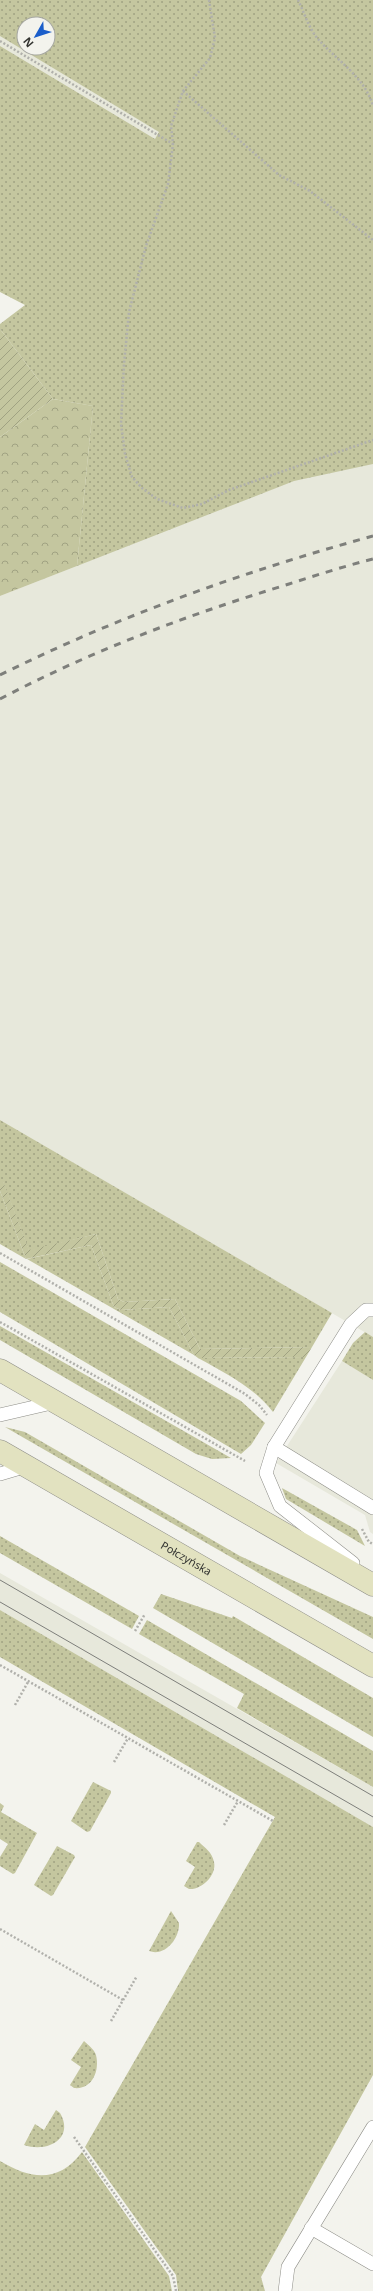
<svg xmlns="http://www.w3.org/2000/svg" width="373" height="2291" font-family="'Noto Sans',sans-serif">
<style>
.built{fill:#e7e8db;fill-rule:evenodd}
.grass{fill:url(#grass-dots);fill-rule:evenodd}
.forest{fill:url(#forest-crowns)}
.garden{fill:url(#garden-furrows)}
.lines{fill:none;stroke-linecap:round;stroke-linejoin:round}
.lane-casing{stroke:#8d8d87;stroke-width:14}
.secondary-casing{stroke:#8d8d87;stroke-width:23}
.path{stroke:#b0b0ab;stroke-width:2.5;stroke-dasharray:2 2;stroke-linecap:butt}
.lane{stroke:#fff;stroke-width:13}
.secondary{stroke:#e2e2c0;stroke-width:22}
.tram{stroke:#7e7f7b;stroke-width:1}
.rail{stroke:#7e7f7b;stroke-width:3;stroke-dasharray:7 7;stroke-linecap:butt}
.labels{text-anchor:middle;stroke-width:4;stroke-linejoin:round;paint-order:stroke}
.street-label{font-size:11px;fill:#333431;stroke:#f3f3ed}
</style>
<defs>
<pattern id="grass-dots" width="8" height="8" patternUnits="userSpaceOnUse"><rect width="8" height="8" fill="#c4c69f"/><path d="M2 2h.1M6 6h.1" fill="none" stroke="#a0a282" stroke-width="1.8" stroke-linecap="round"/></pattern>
<pattern id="forest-crowns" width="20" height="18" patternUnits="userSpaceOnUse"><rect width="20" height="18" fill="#c4c69f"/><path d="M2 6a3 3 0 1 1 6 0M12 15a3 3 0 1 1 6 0" fill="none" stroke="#a0a282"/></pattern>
<pattern id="garden-furrows" width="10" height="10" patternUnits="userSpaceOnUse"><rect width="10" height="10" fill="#c4c69f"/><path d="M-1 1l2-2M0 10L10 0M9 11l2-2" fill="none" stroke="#a0a282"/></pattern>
</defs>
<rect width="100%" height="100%" fill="#f3f3ed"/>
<!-- built -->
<g class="built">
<path d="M0,0H373V1337L0,1120V596L77,566L90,437L0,180ZM24,24H48V48H24Z"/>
<path d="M342,1361L373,1380V1534L370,1532L365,1515L276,1463Z"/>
<path d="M0,1573L373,1787V1827L0,1610Z"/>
</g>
<!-- grass -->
<g class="grass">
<path d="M0,0H373V464L294,481L77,566L93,406L53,399L0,329V324L25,305L0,292V46L155,139L159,132L0,36ZM24,24H48V48H24Z"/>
<path d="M0,1120L332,1313L312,1347L200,1349L175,1299L124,1302L118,1299L96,1234L29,1251L3,1182H0Z"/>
<path d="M0,1191L26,1259L0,1244Z"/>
<path d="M91,1245L114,1307L121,1310L169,1307L194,1355L27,1259Z"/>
<path d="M0,1262L241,1401L265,1423L251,1445L241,1454L0,1312Z"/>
<path d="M0,1326L231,1458L212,1459L196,1454L0,1340Z"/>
<path d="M365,1332L373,1337V1380L342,1361L353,1343Z"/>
<path d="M306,1357L273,1412C254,1387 225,1373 198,1358Z"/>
<path d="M5,1427L25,1432L240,1556L373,1617V1639Z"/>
<path d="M282,1488L357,1530L365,1546L286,1499Z"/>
<path d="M0,1536L139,1616L132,1629L0,1553Z"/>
<path d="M161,1594L232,1618L233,1616L373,1698V1737L153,1608Z"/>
<path d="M0,1610L373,1827V2075L261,2277L265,2291H178L176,2275L85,2147L275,1817L0,1657Z"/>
<path d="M147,1620L373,1751V1787L237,1708L244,1694L139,1634Z"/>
<path d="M93,1782L111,1791V1793L90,1831L87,1832L71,1821Z"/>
<path d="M0,1803L4,1806L1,1812L37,1833L15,1873L13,1874L0,1866V1857L8,1844L0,1839Z"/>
<path d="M197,1842H199C205,1848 212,1852 214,1862C217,1875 202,1890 189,1889L184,1886L195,1867L186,1861Z"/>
<path d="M57,1846L74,1855L75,1857L53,1895L51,1896L34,1885Z"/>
<path d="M171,1911L179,1923C180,1938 165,1957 149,1951Z"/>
<path d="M84,2041C88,2045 94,2049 96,2055C100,2071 92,2090 74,2088L70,2085L81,2067L71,2060Z"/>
<path d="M56,2110L60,2113C75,2139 47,2153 24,2145L35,2124L44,2130Z"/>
<path d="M82,2152L169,2276L172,2291H0V2161C30,2179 58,2184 82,2152Z"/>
</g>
<!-- forest -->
<path class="forest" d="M53,399L93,406L77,566L0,596V437Z"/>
<!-- garden -->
<g class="garden">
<path d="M0,329L53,399L0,437Z"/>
<path d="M3,1181L29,1250L96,1234L118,1299L124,1302L175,1299L200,1349L312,1347L306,1357L198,1358L194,1355L169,1307L121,1310L114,1307L91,1245L26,1259L0,1191V1182Z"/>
</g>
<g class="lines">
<!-- lane casing -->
<g class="lane-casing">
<g id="lane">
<path d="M0,1415L56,1402"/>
<path d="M274,1447L373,1508"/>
<path d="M0,1474L27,1466"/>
<path d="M353,1563L280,1506L266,1473L274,1447L351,1324L366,1310H373"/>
<path d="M311,2228L373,2264"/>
<path d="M285,2291L288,2267L373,2127"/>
</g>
</g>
<!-- secondary casing -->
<g class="secondary-casing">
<g id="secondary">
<path d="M0,1370L373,1585"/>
<path id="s1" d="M0,1451L373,1666"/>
</g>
</g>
<!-- path -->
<g class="path">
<path d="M209,0L215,38L210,58L183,91L171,126L173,144L168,184L146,246L129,312L124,364L121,424L125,454L132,477L142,488L157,499L183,508L202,504L229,490L373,440"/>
<path d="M298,0C304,12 309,29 318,39C336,60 365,77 373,106"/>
<path d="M0,41L173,144"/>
<path d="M183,91L279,175L310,191L373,240"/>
<path d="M0,1253L245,1394L259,1405L267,1415"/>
<path d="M0,1322L245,1461"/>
<path d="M362,1529L369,1542L373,1544"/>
<path d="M135,1631L145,1614"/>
<path d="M0,1665L273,1821"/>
<path d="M15,1705L28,1682"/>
<path d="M114,1762L128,1738"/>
<path d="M224,1825L238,1801"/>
<path d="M0,1929L123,2000"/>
<path d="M111,2021L137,1976"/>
<path d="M74,2137L173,2276L176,2291"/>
</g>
<!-- lane -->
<use href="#lane" class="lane"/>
<!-- secondary -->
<use href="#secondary" class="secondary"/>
<!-- tram -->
<g class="tram">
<path d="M0,1580L373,1796"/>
<path d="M0,1602L373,1817"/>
</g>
<!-- rail -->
<g class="rail">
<path d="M0,675C119,616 245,571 373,536"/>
<path d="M0,699C91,651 190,614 289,584C317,575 345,566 373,559"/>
</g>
</g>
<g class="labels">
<!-- street labels -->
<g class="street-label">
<text dy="4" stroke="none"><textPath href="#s1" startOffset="215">Połczyńska</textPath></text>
</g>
</g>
<!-- north arrow -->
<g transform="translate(36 36) rotate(231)"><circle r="19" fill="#f3f3ed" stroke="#a6a7a2"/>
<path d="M0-3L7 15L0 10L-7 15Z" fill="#1b5eca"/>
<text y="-6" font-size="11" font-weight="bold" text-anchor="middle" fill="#333431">N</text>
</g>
</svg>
